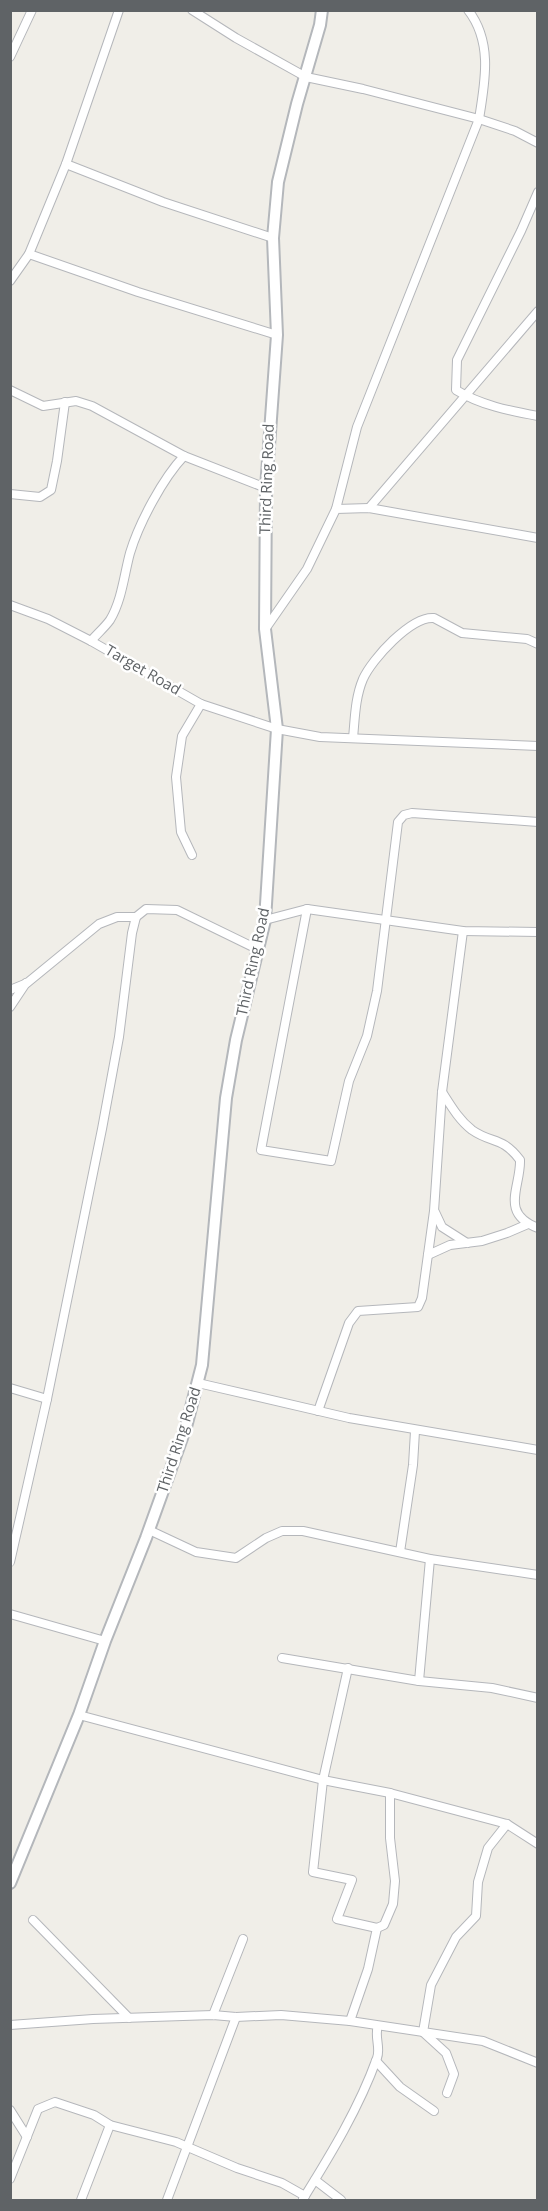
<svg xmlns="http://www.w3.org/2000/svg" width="548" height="2211" font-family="'Open Sans',sans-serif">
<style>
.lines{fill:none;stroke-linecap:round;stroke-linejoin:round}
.street-casing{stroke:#b5b7bb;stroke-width:10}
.secondary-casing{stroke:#b4b7bb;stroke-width:14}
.street{stroke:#fff;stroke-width:8}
.secondary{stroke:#fff;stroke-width:10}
.labels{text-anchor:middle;stroke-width:5;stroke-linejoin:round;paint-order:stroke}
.street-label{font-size:15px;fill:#5f6366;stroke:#fff}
</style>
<rect width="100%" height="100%" fill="#f0eee8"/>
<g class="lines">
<!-- street casing -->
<g class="street-casing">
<g id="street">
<path d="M192,10L236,38L306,77L363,89L479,119L515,131L538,143"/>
<path d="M10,57L32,10"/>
<path d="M66,164L163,202L273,238"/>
<path d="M538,192L521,231L457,360L456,390C480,405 510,411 538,416"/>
<path d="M29,254L138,292L277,335"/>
<path d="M10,281L29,254L66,164L119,10"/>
<path d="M10,390L43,406L76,401L92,406L184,456L266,488"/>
<path d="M10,494L40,497L51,490L57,461L65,402"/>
<path d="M369,508L538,311"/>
<path d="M336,509L357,427L479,119C485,82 493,42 468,10"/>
<path d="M10,605L48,619L91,641L201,704L277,729L320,737L538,746"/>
<path d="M266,628L307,569L336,509L369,508L538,538"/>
<path d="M91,641C97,634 105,627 110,620C122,600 124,575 130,553C139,523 163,478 184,456"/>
<path d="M353,738C355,718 355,698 363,679C372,659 411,616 434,618L462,633L527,639L538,644"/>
<path d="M192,855L181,832L176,777L182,736L201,704"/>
<path d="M307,909L261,1150L331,1161L349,1081L367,1036L377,991L398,822L404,815L412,813L538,822"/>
<path d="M265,920L307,909L463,931L538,932"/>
<path d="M10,990L27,983L99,924L117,917H136L146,909L177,910L257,949"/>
<path d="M10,1007L26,983"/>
<path d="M442,1092C451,1106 459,1120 472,1130C492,1144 502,1136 520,1160C521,1187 499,1213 538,1228"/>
<path d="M435,1212L442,1227L467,1243"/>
<path d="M428,1255L450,1245L482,1241L507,1233L528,1224"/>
<path d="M198,1383L349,1418L538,1450"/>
<path d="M10,1388L47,1399"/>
<path d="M318,1411L349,1323L358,1311L418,1307L422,1298L434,1211L442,1092L463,931"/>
<path d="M149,1530L196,1552L236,1558L266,1538L282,1531H303L430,1559L538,1575"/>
<path d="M400,1552L413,1465L415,1431"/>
<path d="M10,1562L47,1399L102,1129L119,1037L132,933L136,917"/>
<path d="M10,1614L105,1641"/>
<path d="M282,1658L419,1681L492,1688L538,1698"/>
<path d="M348,1668L323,1780L313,1872L352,1880L337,1919L377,1928L368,1969L350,2021"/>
<path d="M419,1681L430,1559"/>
<path d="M79,1715L323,1780L390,1793L507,1824L538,1844"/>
<path d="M33,1920L129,2018"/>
<path d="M377,1928L384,1925L393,1904L395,1881L390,1838V1793"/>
<path d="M213,2015L243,1939"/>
<path d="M10,2025L93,2019L213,2015L236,2017L281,2015L350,2021L483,2041L538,2063"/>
<path d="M376,2061L400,2087L434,2111"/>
<path d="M447,2093L454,2074L446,2053L423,2032L431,1985L456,1937L476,1916L478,1882L488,1848L507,1824"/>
<path d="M10,2110L27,2137"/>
<path d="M10,2179L38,2109L55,2102L94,2115L110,2125L176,2142L237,2168L282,2183L305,2196"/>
<path d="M315,2180L341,2200"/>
<path d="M303,2199C331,2154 359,2108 377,2058C381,2048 374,2036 378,2026"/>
<path d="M81,2200L110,2125"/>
<path d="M167,2200L236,2017"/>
</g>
</g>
<!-- secondary casing -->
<g class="secondary-casing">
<path id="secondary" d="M10,1883L79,1715L105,1641L146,1538L186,1427L202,1365L226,1098L236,1040L265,920L277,729L265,629L266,488L277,335L273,238L278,182L297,104L320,25L322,10"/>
</g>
<!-- street -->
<use href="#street" class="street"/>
<!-- secondary -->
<use href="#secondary" class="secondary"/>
</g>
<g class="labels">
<!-- street labels -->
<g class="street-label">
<text transform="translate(267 479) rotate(-88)" y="5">Third Ring Road</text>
<text transform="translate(143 670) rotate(30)" y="5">Target Road</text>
<text transform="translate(253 962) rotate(-78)" y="5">Third Ring Road</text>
<text transform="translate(179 1440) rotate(-72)" y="5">Third Ring Road</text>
</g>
</g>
<!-- border -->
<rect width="548" height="2211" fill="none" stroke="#5f6366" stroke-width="24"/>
</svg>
